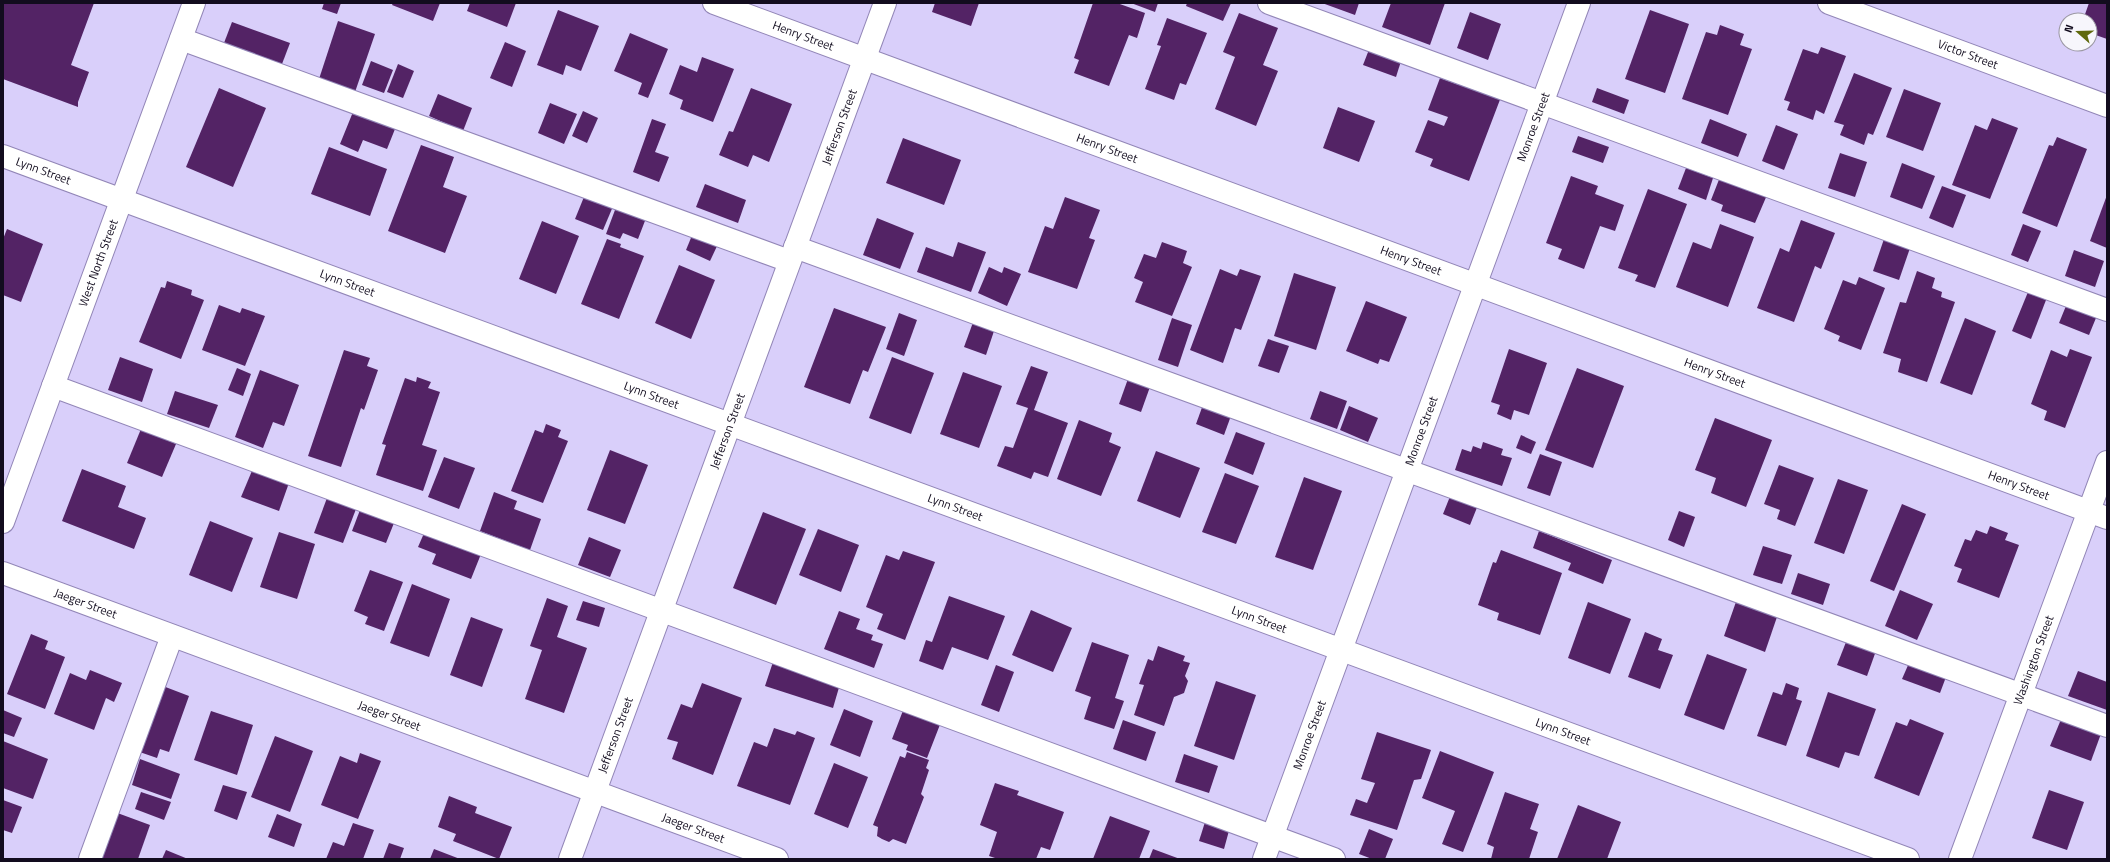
<svg xmlns="http://www.w3.org/2000/svg" width="2110" height="862" font-family="'Titillium Web',sans-serif">
<style>
.building{fill:#532365}
.lines{fill:none;stroke-linecap:round;stroke-linejoin:round}
.minor-casing{stroke:#9286b7;stroke-width:24}
.minor{stroke:#fff;stroke-width:22}
.labels{text-anchor:middle;stroke-width:4;stroke-linejoin:round;paint-order:stroke}
.street-label{font-size:12px;fill:#120c1e;stroke:#f7f6fc}
</style>
<rect width="100%" height="100%" fill="#d9cffa"/>
<!-- building -->
<g class="building">
<path d="M3,3H94L71,65L89,72L78,102V107L3,79Z"/>
<path d="M324,3H341L337,14L322,9Z"/>
<path d="M393,3H440L433,21L392,5Z"/>
<path d="M470,3H516L507,27L467,11Z"/>
<path d="M935,3H979L971,26L932,12Z"/>
<path d="M1093,3H1117L1145,13L1137,38L1129,35L1109,86L1074,73L1079,60L1074,58Z"/>
<path d="M1131,3H1158L1155,12Z"/>
<path d="M1187,3H1231L1223,21L1186,6Z"/>
<path d="M1322,3H1359L1355,15Z"/>
<path d="M1391,3H1445L1430,45L1382,27Z"/>
<path d="M2089,3H2107V39L2090,33V20H2083Z"/>
<path d="M558,10L599,26L581,71L566,65L563,75L537,65Z"/>
<path d="M1650,10L1689,24L1665,93L1625,79Z"/>
<path d="M1470,12L1501,24L1488,60L1457,48Z"/>
<path d="M1239,13L1278,28L1263,65L1278,71L1256,126L1215,109L1235,57L1223,52Z"/>
<path d="M1167,18L1207,33L1186,85L1180,83L1174,100L1145,89L1161,46L1157,45Z"/>
<path d="M338,21L375,34L355,92L319,79Z"/>
<path d="M232,22L290,43L282,64L224,43Z"/>
<path d="M1720,25L1744,34L1740,45L1752,49L1728,115L1682,99L1706,32L1717,35Z"/>
<path d="M630,33L668,49L648,98L638,94L642,83L614,71Z"/>
<path d="M505,42L526,51L512,87L490,78Z"/>
<path d="M1370,47L1402,58L1396,77L1363,65Z"/>
<path d="M1821,47L1846,56L1824,114L1816,110L1813,120L1787,110L1790,102L1784,100L1803,49L1818,54Z"/>
<path d="M702,57L734,69L713,122L680,109L683,100L669,94L680,65L697,72Z"/>
<path d="M371,61L393,70L384,93L362,85Z"/>
<path d="M398,64L414,71L403,98L387,92Z"/>
<path d="M1854,73L1892,88L1873,135L1868,133L1864,145L1840,135L1844,125L1834,122Z"/>
<path d="M1440,78L1459,85L1460,81L1501,97L1469,181L1430,166L1433,159L1415,152L1428,120L1444,126L1448,117L1428,110Z"/>
<path d="M219,88L266,108L233,187L186,167Z"/>
<path d="M751,88L792,104L769,162L753,155L748,167L719,155L729,131L733,132Z"/>
<path d="M1597,88L1629,100L1624,114L1592,102Z"/>
<path d="M1904,89L1941,103L1923,151L1886,137Z"/>
<path d="M438,94L472,108L463,131L429,116Z"/>
<path d="M550,103L577,114L564,144L538,133Z"/>
<path d="M355,107L397,124L387,149L363,140L358,152L340,144Z"/>
<path d="M1338,107L1375,121L1359,162L1323,148Z"/>
<path d="M583,111L598,118L587,143L572,136Z"/>
<path d="M1992,118L2018,128L1990,199L1952,185L1975,125L1987,130Z"/>
<path d="M652,119L666,124L655,152L669,157L659,182L633,172Z"/>
<path d="M1710,119L1747,134L1738,157L1701,143Z"/>
<path d="M1776,125L1798,134L1784,170L1762,161Z"/>
<path d="M1578,136L1609,147L1603,163L1572,152Z"/>
<path d="M2057,137L2087,149L2057,227L2022,213L2049,145L2053,146Z"/>
<path d="M903,138L961,160L944,205L886,183Z"/>
<path d="M421,145L454,157L443,187L467,196L445,253L388,231Z"/>
<path d="M329,147L387,169L370,216L311,194Z"/>
<path d="M1840,153L1867,162L1855,197L1828,188Z"/>
<path d="M1902,163L1935,176L1922,209L1890,197Z"/>
<path d="M1686,168L1713,178L1706,200L1678,189Z"/>
<path d="M1571,176L1598,186L1595,194L1624,205L1615,231L1600,226L1584,269L1558,259L1562,249L1546,243Z"/>
<path d="M1720,177L1767,195L1755,223L1721,211L1723,205L1711,200Z"/>
<path d="M705,184L746,200L738,223L696,207Z"/>
<path d="M1942,186L1966,195L1953,228L1929,218Z"/>
<path d="M1648,189L1687,204L1655,288L1635,281L1638,275L1618,268Z"/>
<path d="M586,192L614,204L603,230L575,219Z"/>
<path d="M2107,195V248L2090,241Z"/>
<path d="M1065,197L1100,210L1089,238L1095,240L1077,289L1028,272L1045,226L1053,229Z"/>
<path d="M618,202L648,213L638,239L623,233L620,239L606,234Z"/>
<path d="M877,218L914,233L900,269L863,255Z"/>
<path d="M1801,220L1835,233L1821,269L1815,266L1794,322L1757,308L1780,248L1789,252Z"/>
<path d="M542,221L579,236L556,294L519,279Z"/>
<path d="M1720,224L1754,237L1728,307L1676,287L1693,242L1711,249Z"/>
<path d="M2023,224L2041,231L2028,262L2011,255Z"/>
<path d="M7,229L43,244L21,302L3,295V239Z"/>
<path d="M693,233L718,244L710,261L686,250Z"/>
<path d="M607,239L621,244L620,247L644,256L619,319L581,304Z"/>
<path d="M1884,239L1910,248L1899,280L1873,271Z"/>
<path d="M958,242L986,252L971,292L917,272L926,247L953,257Z"/>
<path d="M1162,242L1187,251L1183,263L1192,267L1172,316L1135,302L1143,282L1134,278L1144,254L1156,258Z"/>
<path d="M2074,250L2104,261L2095,287L2065,276Z"/>
<path d="M679,265L715,280L691,339L655,323Z"/>
<path d="M989,267L1002,273L1004,267L1021,274L1007,306L978,293Z"/>
<path d="M1220,269L1237,276L1240,269L1261,276L1241,330L1235,328L1223,363L1190,350Z"/>
<path d="M1917,271L1935,278L1932,288L1942,292L1941,297L1955,302L1927,382L1898,372L1901,359L1883,353L1900,302L1906,303Z"/>
<path d="M1294,273L1336,287L1316,350L1274,336Z"/>
<path d="M1859,277L1885,288L1861,350L1838,341L1840,336L1824,329L1843,280L1856,285Z"/>
<path d="M167,281L192,290L191,295L204,300L181,359L139,342L161,287L165,288Z"/>
<path d="M2028,292L2046,300L2031,339L2012,331Z"/>
<path d="M1366,301L1407,317L1389,362L1380,359L1378,364L1346,351Z"/>
<path d="M2068,301L2098,313L2089,335L2059,323Z"/>
<path d="M219,305L240,313L242,308L265,316L245,366L202,350Z"/>
<path d="M834,308L886,327L868,372L863,370L850,404L804,387Z"/>
<path d="M899,313L917,320L904,356L886,349Z"/>
<path d="M975,317L996,325L986,355L964,347Z"/>
<path d="M1172,318L1192,325L1178,367L1158,360Z"/>
<path d="M1965,318L1996,331L1972,395L1940,383Z"/>
<path d="M1268,339L1289,346L1279,373L1258,366Z"/>
<path d="M1509,349L1547,363L1529,415L1514,410L1511,420L1497,414L1500,405L1491,402Z"/>
<path d="M2070,349L2092,357L2065,428L2044,420L2047,411L2031,404L2051,350L2067,357Z"/>
<path d="M344,350L370,358L367,366L378,370L364,410L361,408L341,467L308,456Z"/>
<path d="M120,357L153,369L142,402L108,390Z"/>
<path d="M892,357L934,373L911,434L869,418Z"/>
<path d="M1031,366L1048,372L1034,410L1068,423L1048,477L1034,472L1031,479L997,466L1005,446L1013,448L1028,408L1016,404Z"/>
<path d="M237,368L251,374L243,396L228,390Z"/>
<path d="M1577,368L1624,386L1593,468L1545,450Z"/>
<path d="M260,370L299,385L284,426L273,422L263,448L235,437Z"/>
<path d="M963,372L1002,386L979,448L940,434Z"/>
<path d="M1129,376L1151,384L1141,412L1119,404Z"/>
<path d="M417,377L431,382L428,388L440,392L422,445L437,450L423,491L376,475L386,445L382,444L405,378L416,382Z"/>
<path d="M175,391L218,405L209,428L167,414Z"/>
<path d="M1320,391L1347,401L1337,429L1310,419Z"/>
<path d="M1204,402L1232,413L1224,435L1196,424Z"/>
<path d="M1349,406L1378,418L1368,442L1340,430Z"/>
<path d="M1715,418L1772,440L1746,507L1711,493L1716,478L1695,470Z"/>
<path d="M1079,420L1112,433L1109,442L1121,447L1101,496L1057,479Z"/>
<path d="M546,424L561,430L558,437L568,441L543,503L511,491L535,430L543,433Z"/>
<path d="M141,429L176,444L162,477L127,463Z"/>
<path d="M1236,432L1265,443L1253,475L1224,463Z"/>
<path d="M1521,435L1536,442L1531,454L1516,448Z"/>
<path d="M1483,442L1503,449L1501,455L1512,458L1502,486L1455,470L1462,449L1471,452L1473,446L1481,449Z"/>
<path d="M610,450L648,465L625,524L587,510Z"/>
<path d="M1156,451L1200,468L1180,518L1137,501Z"/>
<path d="M1540,454L1562,462L1550,496L1527,488Z"/>
<path d="M444,457L475,468L459,509L428,497Z"/>
<path d="M1779,465L1814,478L1795,526L1777,519L1780,510L1764,504Z"/>
<path d="M254,466L290,480L279,511L241,497Z"/>
<path d="M82,469L126,486L118,507L146,518L134,549L62,521Z"/>
<path d="M1225,473L1259,486L1236,544L1202,532Z"/>
<path d="M1304,477L1342,491L1313,570L1275,557Z"/>
<path d="M1838,479L1868,490L1844,554L1814,543Z"/>
<path d="M494,492L517,501L514,509L541,519L530,550L480,531Z"/>
<path d="M1451,494L1478,505L1470,525L1443,514Z"/>
<path d="M327,498L356,509L343,543L314,533Z"/>
<path d="M1902,504L1926,514L1894,591L1870,581Z"/>
<path d="M360,510L394,523L386,543L352,531Z"/>
<path d="M1679,511L1695,517L1684,547L1668,540Z"/>
<path d="M763,512L806,529L776,605L733,588Z"/>
<path d="M210,521L253,538L232,592L189,575Z"/>
<path d="M1990,526L2008,533L2005,540L2019,545L1999,598L1957,582L1962,569L1954,566L1965,539L1971,541L1976,530L1987,534Z"/>
<path d="M818,529L859,545L841,592L799,575Z"/>
<path d="M425,531L481,554L471,579L432,564L436,554L418,547Z"/>
<path d="M1539,531L1612,560L1603,584L1568,570L1571,563L1533,548Z"/>
<path d="M279,532L315,544L297,599L260,587Z"/>
<path d="M589,537L621,550L610,577L578,565Z"/>
<path d="M1763,546L1792,555L1782,584L1753,575Z"/>
<path d="M1501,550L1562,573L1540,635L1497,620L1499,613L1478,605L1493,562L1496,563Z"/>
<path d="M903,551L935,562L905,640L877,629L883,614L866,607L886,555L899,560Z"/>
<path d="M370,570L403,582L384,631L365,624L368,617L354,611Z"/>
<path d="M1798,573L1830,584L1823,605L1791,594Z"/>
<path d="M412,584L450,599L429,657L390,643Z"/>
<path d="M1900,590L1933,604L1917,640L1885,626Z"/>
<path d="M949,596L1005,616L988,660L952,647L943,670L919,661L926,640L932,642Z"/>
<path d="M547,598L568,606L557,637L587,648L564,713L525,699L542,650L530,646Z"/>
<path d="M1737,599L1778,614L1765,652L1724,636Z"/>
<path d="M583,601L605,608L599,627L576,620Z"/>
<path d="M1588,602L1631,619L1610,674L1568,658Z"/>
<path d="M1031,610L1072,628L1053,672L1012,655Z"/>
<path d="M839,611L860,619L856,629L873,635L871,640L883,644L874,668L824,649Z"/>
<path d="M471,617L503,629L482,687L450,675Z"/>
<path d="M1645,632L1662,639L1658,650L1673,655L1660,689L1628,677Z"/>
<path d="M31,634L48,641L45,649L65,657L45,709L7,694Z"/>
<path d="M1848,637L1877,648L1867,676L1837,665Z"/>
<path d="M1092,642L1129,655L1115,698L1124,701L1114,729L1084,719L1091,697L1075,691Z"/>
<path d="M1158,646L1185,656L1183,661L1190,663L1185,676L1188,681L1184,693L1174,697L1164,726L1134,715L1144,685L1139,684L1148,659L1153,661Z"/>
<path d="M1707,654L1747,669L1724,730L1684,715Z"/>
<path d="M773,662L840,684L833,708L765,686Z"/>
<path d="M1909,663L1946,677L1940,693L1902,679Z"/>
<path d="M996,665L1014,672L999,712L981,705Z"/>
<path d="M90,670L122,683L114,702L106,698L94,730L54,714L70,673L86,680Z"/>
<path d="M2078,671L2107,682V710L2068,696Z"/>
<path d="M1216,681L1256,695L1234,760L1194,746Z"/>
<path d="M155,683L189,696L169,752L160,749L157,758L131,749Z"/>
<path d="M702,683L742,698L713,775L672,759L678,742L667,739L681,704L692,708Z"/>
<path d="M1786,683L1799,688L1796,699L1802,701L1786,746L1757,736L1773,692L1782,695Z"/>
<path d="M1828,692L1876,709L1859,756L1845,752L1839,768L1806,756Z"/>
<path d="M904,708L941,722L927,758L906,750L908,745L892,739Z"/>
<path d="M844,709L873,721L860,757L830,745Z"/>
<path d="M3,710L22,718L14,737L3,733Z"/>
<path d="M211,711L253,725L237,775L194,760Z"/>
<path d="M2062,717L2102,731L2091,761L2050,746Z"/>
<path d="M1910,719L1944,733L1919,796L1874,778L1896,722L1907,726Z"/>
<path d="M1123,720L1156,732L1146,761L1113,749Z"/>
<path d="M774,728L795,735L797,731L815,738L790,805L737,786L754,742L767,747Z"/>
<path d="M1377,732L1431,750L1421,779L1414,780L1397,830L1350,815L1356,799L1367,803L1375,783L1361,779Z"/>
<path d="M275,736L313,751L290,812L251,797Z"/>
<path d="M3,741L48,759L33,799L3,788Z"/>
<path d="M1440,751L1494,772L1463,852L1442,844L1455,811L1422,798Z"/>
<path d="M907,752L929,760L926,768L929,770L921,794L924,797L906,844L893,839L889,842L882,839L877,836L878,827L873,825L900,756L905,758Z"/>
<path d="M360,753L381,761L358,819L321,805L340,756L357,763Z"/>
<path d="M1184,754L1218,766L1209,793L1175,782Z"/>
<path d="M140,759L180,774L171,799L132,785Z"/>
<path d="M834,763L868,777L848,828L814,814Z"/>
<path d="M995,783L1019,791L1017,795L1064,812L1050,850L1041,847L1036,859H998L989,856L997,832L980,825Z"/>
<path d="M223,785L247,792L237,820L214,811Z"/>
<path d="M2049,790L2084,802L2067,850L2032,838Z"/>
<path d="M141,792L171,802L164,820L135,809Z"/>
<path d="M1505,792L1539,804L1530,829L1538,832L1529,859H1491L1494,847L1487,844Z"/>
<path d="M449,796L477,807L475,813L512,827L499,859L453,841L456,834L438,827Z"/>
<path d="M3,800L22,807L12,833L3,830Z"/>
<path d="M1578,805L1621,822L1607,859H1557Z"/>
<path d="M112,811L150,825L138,859H94Z"/>
<path d="M277,814L302,824L294,847L268,837Z"/>
<path d="M1110,816L1150,831L1139,859H1093Z"/>
<path d="M1206,819L1230,827L1224,849L1199,841Z"/>
<path d="M353,823L374,830L363,859H326L333,842L344,846Z"/>
<path d="M1369,829L1393,839L1385,859H1372L1359,854Z"/>
<path d="M389,843L404,848L400,859H383Z"/>
<path d="M434,849L460,859H430Z"/>
<path d="M1153,849L1180,859H1149Z"/>
<path d="M166,850L188,859H162Z"/>
</g>
<g class="lines">
<!-- minor casing -->
<g class="minor-casing">
<g id="minor">
<path id="s1" d="M714,3L2107,518"/>
<path d="M1269,3L2107,310"/>
<path id="s2" d="M1829,3L2107,106"/>
<path d="M181,39L789,261"/>
<path id="s3" d="M3,156L1908,859"/>
<path d="M795,247L2107,726"/>
<path d="M53,386L1334,859"/>
<path id="s4" d="M3,522L194,3"/>
<path id="s5" d="M3,573L777,859"/>
<path d="M90,859L172,636"/>
<path id="s6" d="M570,859L885,3"/>
<path id="s7" d="M1264,859L1579,3"/>
<path id="s8" d="M1960,859L2107,462"/>
</g>
</g>
<!-- minor -->
<use href="#minor" class="minor"/>
</g>
<g class="labels">
<!-- street labels -->
<g class="street-label">
<text dy="4" stroke="none"><textPath href="#s1" startOffset="95">Henry Street</textPath></text>
<text dy="4" stroke="none"><textPath href="#s2" startOffset="148">Victor Street</textPath></text>
<text dy="4" stroke="none"><textPath href="#s6" startOffset="780">Jefferson Street</textPath></text>
<text dy="4" stroke="none"><textPath href="#s7" startOffset="780">Monroe Street</textPath></text>
<text dy="4" stroke="none"><textPath href="#s1" startOffset="419">Henry Street</textPath></text>
<text dy="4" stroke="none"><textPath href="#s3" startOffset="43">Lynn Street</textPath></text>
<text dy="4" stroke="none"><textPath href="#s1" startOffset="743">Henry Street</textPath></text>
<text dy="4" stroke="none"><textPath href="#s4" startOffset="276">West North Street</textPath></text>
<text dy="4" stroke="none"><textPath href="#s3" startOffset="367">Lynn Street</textPath></text>
<text dy="4" stroke="none"><textPath href="#s1" startOffset="1067">Henry Street</textPath></text>
<text dy="4" stroke="none"><textPath href="#s3" startOffset="691">Lynn Street</textPath></text>
<text dy="4" stroke="none"><textPath href="#s6" startOffset="456">Jefferson Street</textPath></text>
<text dy="4" stroke="none"><textPath href="#s7" startOffset="456">Monroe Street</textPath></text>
<text dy="4" stroke="none"><textPath href="#s1" startOffset="1391">Henry Street</textPath></text>
<text dy="4" stroke="none"><textPath href="#s3" startOffset="1015">Lynn Street</textPath></text>
<text dy="4" stroke="none"><textPath href="#s5" startOffset="88">Jaeger Street</textPath></text>
<text dy="4" stroke="none"><textPath href="#s3" startOffset="1339">Lynn Street</textPath></text>
<text dy="4" stroke="none"><textPath href="#s8" startOffset="212">Washington Street</textPath></text>
<text dy="4" stroke="none"><textPath href="#s5" startOffset="412">Jaeger Street</textPath></text>
<text dy="4" stroke="none"><textPath href="#s3" startOffset="1663">Lynn Street</textPath></text>
<text dy="4" stroke="none"><textPath href="#s6" startOffset="132">Jefferson Street</textPath></text>
<text dy="4" stroke="none"><textPath href="#s7" startOffset="132">Monroe Street</textPath></text>
<text dy="4" stroke="none"><textPath href="#s5" startOffset="736">Jaeger Street</textPath></text>
</g>
</g>
<!-- border -->
<rect width="2110" height="862" fill="none" stroke="#120c1e" stroke-width="8"/>
<!-- north arrow -->
<g transform="translate(2078 32) rotate(290)"><circle r="19" fill="#f7f6fc" stroke="#9b98a3"/>
<path d="M0-3L7 15L0 10L-7 15Z" fill="#5f690d"/>
<text y="-6" font-size="11" font-weight="bold" text-anchor="middle" fill="#120c1e">N</text>
</g>
</svg>
